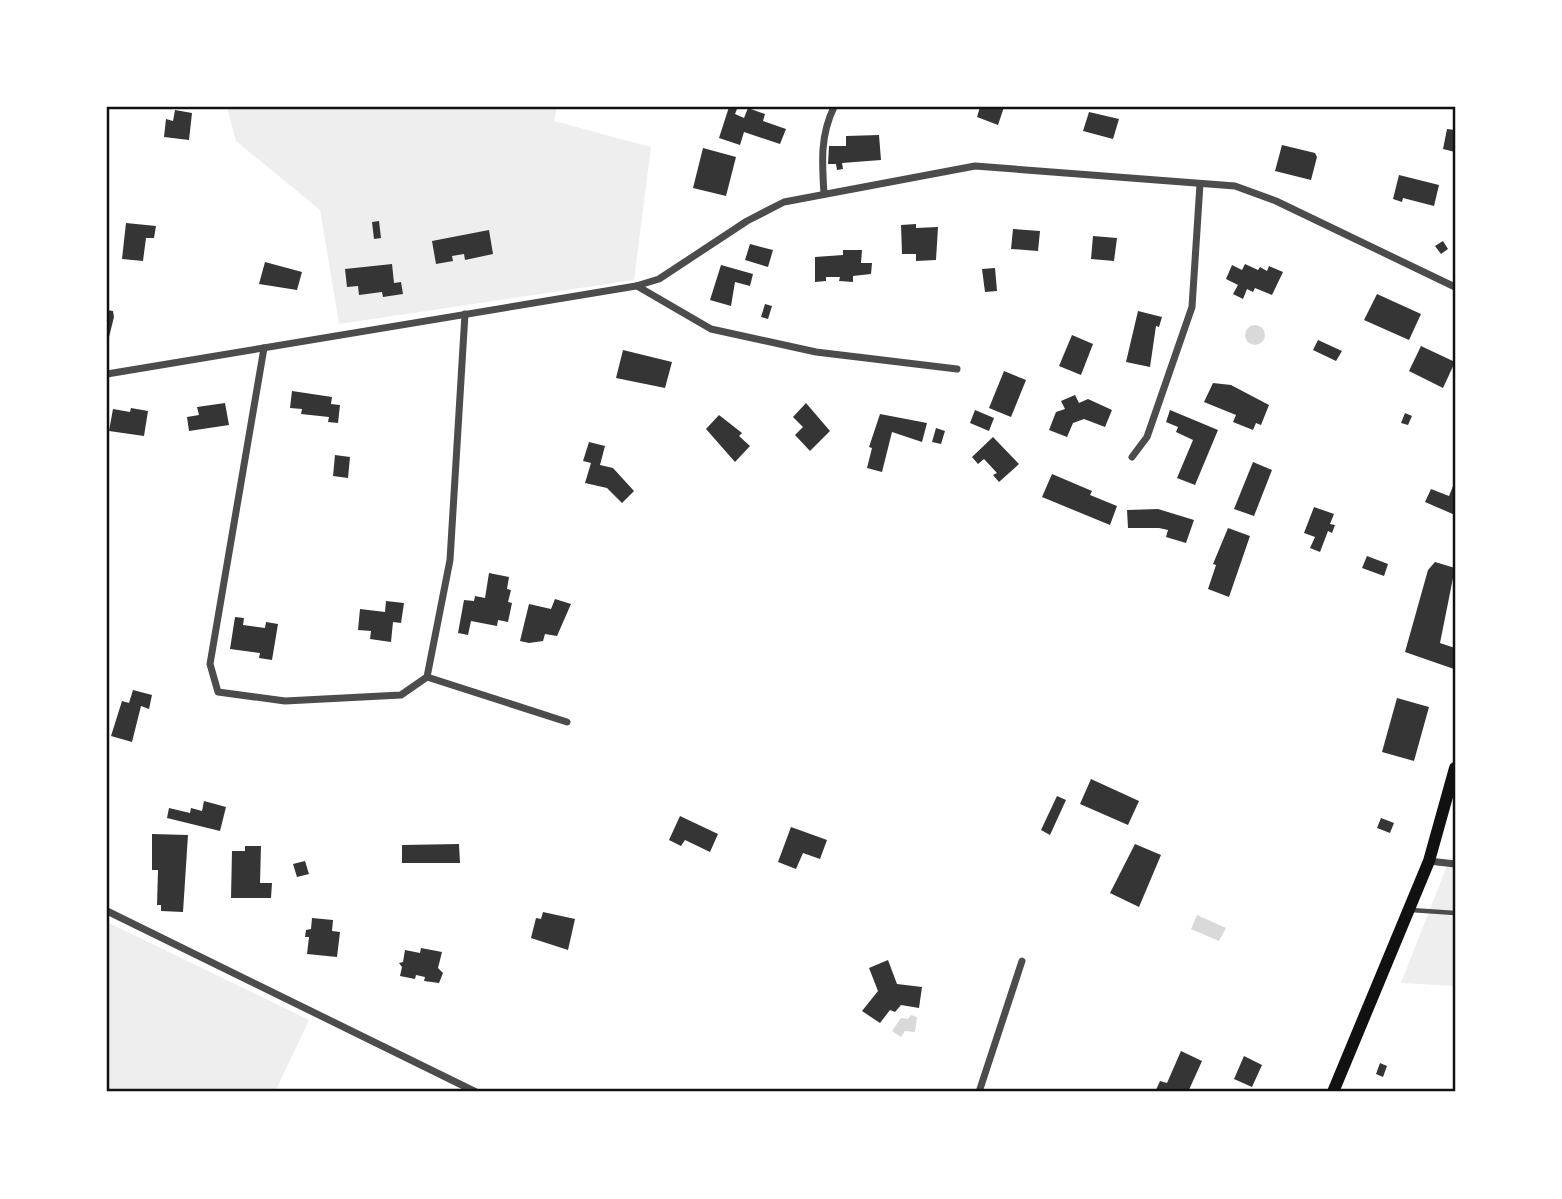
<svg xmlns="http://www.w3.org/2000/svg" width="1562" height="1199" font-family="'Golos Text',sans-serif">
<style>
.green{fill:#eee}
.water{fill:#d9d9d9}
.building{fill:#353535}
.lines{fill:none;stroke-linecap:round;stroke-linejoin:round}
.service{stroke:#4c4c4c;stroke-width:4.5}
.minor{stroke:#4c4c4c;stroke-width:7}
.primary{stroke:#111;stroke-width:12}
.neatline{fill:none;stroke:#111;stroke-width:2.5}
</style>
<rect width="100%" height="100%" fill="#fff"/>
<!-- green -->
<g class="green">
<path d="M227,107H557L554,121L651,147L634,280L339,324L320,210L236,141Z"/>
<path d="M1450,858H1455V986L1401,983Z"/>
<path d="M107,922L309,1020L275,1092H107Z"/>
</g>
<!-- water -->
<g class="water">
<circle cx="1255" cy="335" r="10"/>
<path d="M1197,915L1226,928L1219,941L1191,929Z"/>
<path d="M911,1015L917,1017L915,1032L905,1031L901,1037L892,1031L901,1018L908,1019Z"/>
</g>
<!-- building -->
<g class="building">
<path d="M729,107L737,109L735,114L744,118L748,108L765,114L763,121L786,129L780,144L744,132L740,145L719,138Z"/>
<path d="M980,107H1004L998,125L977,117Z"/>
<path d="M175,110L192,113L189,140L164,137L166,119L173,121Z"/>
<path d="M1089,112L1119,119L1113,139L1083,131Z"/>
<path d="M1447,129L1455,130V152L1443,149Z"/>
<path d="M879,135L881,160L842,163L843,169L837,170L836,164H828L829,146H846V136Z"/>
<path d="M1282,145L1315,153L1317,157L1311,180L1275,171Z"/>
<path d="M703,148L736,157L726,196L693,188Z"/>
<path d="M1399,175L1439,185L1434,206L1403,198L1402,202L1393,199Z"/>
<path d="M379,221L381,238L374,239L372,222Z"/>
<path d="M126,223L156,226L154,238H146L143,261L122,259Z"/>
<path d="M916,224V228L938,227L936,260L916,261V254H902L901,225Z"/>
<path d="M1013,229L1040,231L1038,251L1011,249Z"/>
<path d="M489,230L493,254L465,260L464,254L452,256L453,261L436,264L432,241Z"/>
<path d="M1093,236L1117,238L1114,261L1091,259Z"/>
<path d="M1443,241L1448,249L1441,254L1435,246Z"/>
<path d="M750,244L773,250L768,267L745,260Z"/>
<path d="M843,250H862L861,263H872L871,274L853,276V282L839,281L840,277H826V281L815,282V257L843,255Z"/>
<path d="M265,262L302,272L297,290L259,284Z"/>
<path d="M392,264L394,283L401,282L403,294L383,297L382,292L359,295L358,286L347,287L345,269Z"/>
<path d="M1245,264L1258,270L1260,267L1267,271L1269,266L1283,272L1272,295L1255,288L1253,292L1247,289L1243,299L1233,294L1238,285L1226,279L1232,265L1242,270Z"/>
<path d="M721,265L753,274L750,286L735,282L731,306L710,300Z"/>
<path d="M995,268L997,291L985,292L982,269Z"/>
<path d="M1377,294L1421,314L1409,340L1364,320Z"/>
<path d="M765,304L772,306L768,319L761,317Z"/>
<path d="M107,310L113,311L114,317L109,337L107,336Z"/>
<path d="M1138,311L1162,317L1159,327L1156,326L1150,367L1126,362Z"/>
<path d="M1072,335L1093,344L1081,375L1059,366Z"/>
<path d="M1318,340L1342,351L1336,361L1313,350Z"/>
<path d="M1421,346L1455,362L1443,388L1409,371Z"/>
<path d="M623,350L672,362L665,388L616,378Z"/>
<path d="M1004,371L1026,380L1011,417L989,408Z"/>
<path d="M1213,383L1231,385L1269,405L1261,425L1256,423L1253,430L1233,422L1236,415L1204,402Z"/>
<path d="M292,391L332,397L331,404L340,405L338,423L328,422L329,417L301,414L302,409L290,408Z"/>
<path d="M1075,395L1079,403L1088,399L1112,410L1105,427L1084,419L1073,423L1067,437L1049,430L1056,412L1065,409L1061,401Z"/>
<path d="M225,403L229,425L189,431L187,417L199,415L197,407Z"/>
<path d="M806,403L830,431L810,451L795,435L803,427L793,417Z"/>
<path d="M131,408L148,411L144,436L109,431L113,409L130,412Z"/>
<path d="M975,410L994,418L989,431L970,423Z"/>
<path d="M1170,410L1218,430L1195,485L1177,478L1193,440L1176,432L1178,427L1166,422Z"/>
<path d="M1405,413L1412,416L1408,425L1401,423Z"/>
<path d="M880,414L927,423L922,442L892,432L882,472L867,468L872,448L869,447Z"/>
<path d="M719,415L742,433L739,436L750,446L735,462L706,429Z"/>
<path d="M936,428L945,431L941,444L932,442Z"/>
<path d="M993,437L1019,464L999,482L993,475L997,473L984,459L978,464L972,457Z"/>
<path d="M589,442L605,446L600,465L613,468L634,491L622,503L607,488L585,483L591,463L583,461Z"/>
<path d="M335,455L350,457L348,478L333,476Z"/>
<path d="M1253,462L1272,470L1254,516L1234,509Z"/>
<path d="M1052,474L1092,491L1090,495L1117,506L1110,525L1042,497Z"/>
<path d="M1453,486L1455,515L1425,502L1431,489L1449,496Z"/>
<path d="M1314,507L1334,514L1330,524L1335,525L1332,533L1328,531L1320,552L1310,548L1315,537L1304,533Z"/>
<path d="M1158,509L1194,520L1186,543L1166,537L1168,530L1159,528H1128L1127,510Z"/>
<path d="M1228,528L1250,536L1229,597L1208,589L1216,565L1213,564Z"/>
<path d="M1367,556L1388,564L1384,576L1362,568Z"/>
<path d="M1435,562L1455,568L1440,643L1455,648L1454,669L1405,652L1428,570Z"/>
<path d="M489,573L509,577L507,589L511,590L508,602L512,603L508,622L498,620L497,626L471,621L468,635L458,633L464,600L474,601L475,596L485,598Z"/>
<path d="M555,599L571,604L557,636L545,634L543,641L529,643L520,641L529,604L551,609Z"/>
<path d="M386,601L404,603L401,623L393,622L391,642L370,639L371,631L358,630L360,609L385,612Z"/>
<path d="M235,617L244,618L243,625L265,628L266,622L278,624L272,660L259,658L260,653L230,649Z"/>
<path d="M133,690L152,695L149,709L141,706L132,742L111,736L122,701L129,703Z"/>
<path d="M1397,698L1429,707L1414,761L1382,752Z"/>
<path d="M1091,779L1139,801L1128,825L1080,804Z"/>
<path d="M1057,796L1066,800L1050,835L1041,830Z"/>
<path d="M204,801L226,807L220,831L167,818L169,808L190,813L191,808L202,811Z"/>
<path d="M680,816L718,834L710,852L685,840L681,846L669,840Z"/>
<path d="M1381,818L1394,823L1390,833L1377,828Z"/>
<path d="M791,827L827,840L820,859L803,853L796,869L778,862Z"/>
<path d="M152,834L188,835L183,912L161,911V905H157L158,870H152Z"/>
<path d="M459,844L460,863H402V845Z"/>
<path d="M1135,844L1161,855L1139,907L1110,893Z"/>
<path d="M245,846H261L260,883H272L271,898H231L232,851H245Z"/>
<path d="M305,861L309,874L297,877L293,864Z"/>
<path d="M543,912L575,919L568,950L531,938L536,918L541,919Z"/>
<path d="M312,918L333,920L332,931L340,932L337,957L307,954L309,937H305L306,930L311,929Z"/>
<path d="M421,948L442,952L438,968L443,973L439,983L424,981L425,977L416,975L415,979L400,976L402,967L399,963L403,962L405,950L420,953Z"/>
<path d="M888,960L897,984L922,987L919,1008L901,1005L895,1012L890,1010L880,1023L862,1011L878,991L869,968Z"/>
<path d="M1181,1051L1202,1061L1188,1092L1180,1089L1178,1092H1155L1160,1081L1167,1083Z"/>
<path d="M1244,1056L1262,1065L1252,1087L1234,1079Z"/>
<path d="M1380,1063L1387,1066L1383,1077L1376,1074Z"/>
</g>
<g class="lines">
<!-- service -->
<path class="service" d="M1411,910L1455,913"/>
<!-- minor -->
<g class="minor">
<path d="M824,194C822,162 820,136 834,107"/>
<path d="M637,286L711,329L816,352L957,369"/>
<path d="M264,348L210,664L218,692L285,701L401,695L427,677L450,560L465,314"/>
<path d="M107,374L636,286L659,279L747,221L784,202L975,166L1235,186L1276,201L1455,287"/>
<path d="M1132,457L1147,437L1192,307L1200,184"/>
<path d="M427,677L567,722"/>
<path d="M1429,861L1455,864"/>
<path d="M107,911L476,1092"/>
<path d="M979,1092L1022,961"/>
</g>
<!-- primary -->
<path class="primary" d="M1333,1092L1429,861L1455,768"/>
</g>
<!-- border -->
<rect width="1562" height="1199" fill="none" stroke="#ffffff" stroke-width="217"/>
<rect x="108" y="108" width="1346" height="982" class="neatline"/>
</svg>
